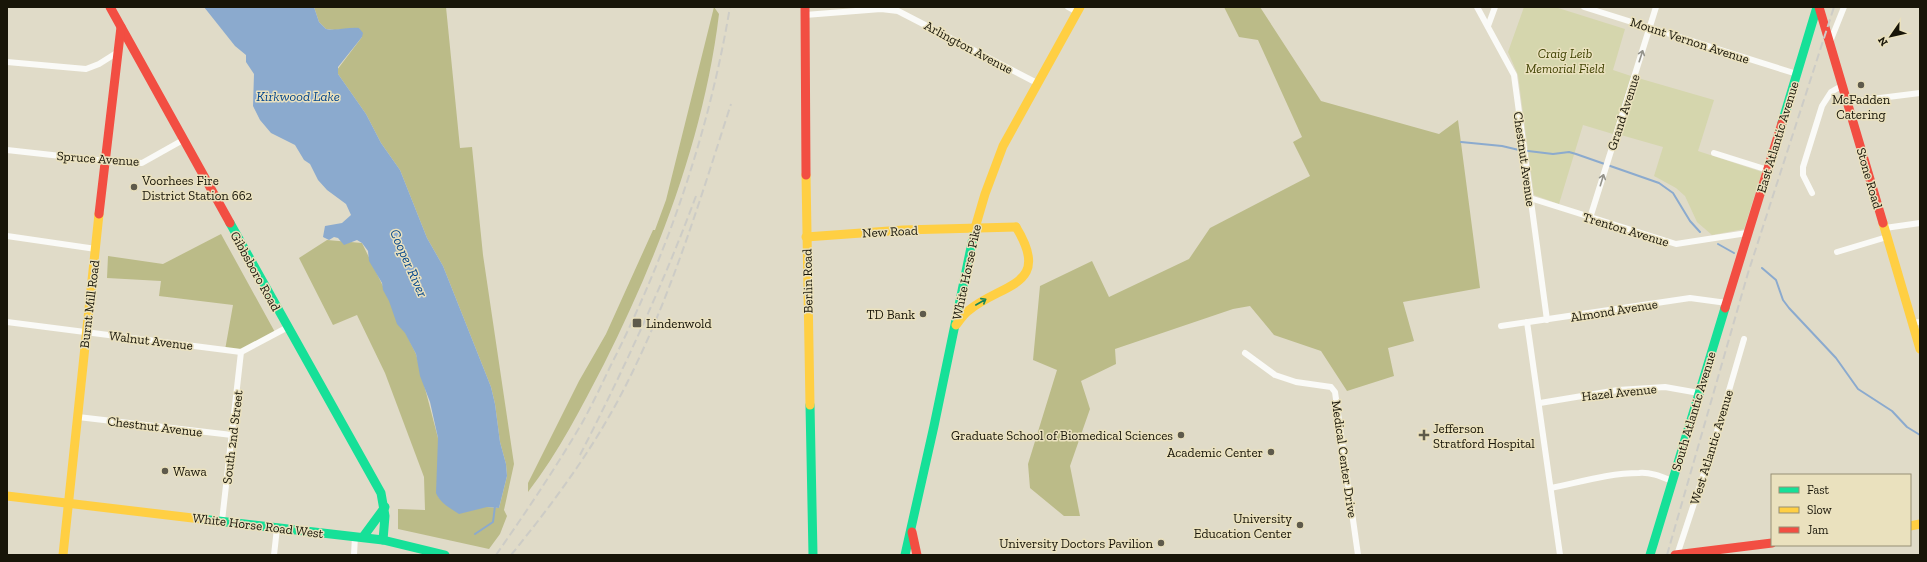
<svg xmlns="http://www.w3.org/2000/svg" width="1927" height="562" font-family="'Zilla Slab',serif">
<style>
.green{fill:#d5d6ad}
.forest{fill:#bb8}
.water{fill:#8baace}
.lines{fill:none;stroke-linecap:round;stroke-linejoin:round}
.stream{stroke:#8baace;stroke-width:2}
.street{stroke:#fafaf7;stroke-width:6}
.fast{stroke:#16e098;stroke-width:9}
.slow{stroke:#ffcf43;stroke-width:9}
.jam{stroke:#f24e42;stroke-width:9}
.rail{stroke:#cdccc6;stroke-width:2;stroke-dasharray:8 4;stroke-linecap:butt}
.oneway{stroke:#94938b}
.oneway2{stroke:#178557}
.poi-dot{fill:#5e5a4b;stroke:#eae1be;stroke-width:1.5}
.labels{text-anchor:middle;stroke-width:3;stroke-linejoin:round;paint-order:stroke}
.street-label{font-size:13px;fill:#181508;stroke:#eae1be}
.park-label{font-size:13px;font-style:italic;fill:#3f4101;stroke:#eae1be}
.poi-label{font-size:13px;fill:#181508;stroke:#eae1be;text-anchor:end}
.water-label{font-size:14px;font-style:italic;fill:#02458c;stroke:#eae1be}
</style>
<rect width="100%" height="100%" fill="#e0dbc8"/>
<!-- green -->
<g class="green">
<path d="M1524,7H1555L1625,29L1613,70L1631,76L1613,134L1583,125L1559,204L1534,195L1518,75L1508,52Z"/>
<path d="M1638,78L1714,100L1698,151L1762,172L1744,229L1712,235L1697,222L1685,196L1676,188L1654,176L1663,147L1621,135Z"/>
</g>
<!-- forest -->
<g class="forest">
<path d="M314,7H446L460,148L472,147L483,255L514,464L504,510L507,516L500,534L489,549L398,529V509L425,510L424,477L385,373L357,315L333,325L299,258L327,240L362,243L416,354L438,438V497L487,507L499,508L507,476L506,464L500,442L495,404L491,387L443,266L427,238L400,170L381,143L366,114L338,74L337,70L362,37L359,28L335,30L326,29L319,22Z"/>
<path d="M714,7L719,14C704,137 659,254 604,364C581,408 559,452 528,492V483L579,381L606,334L653,230H655L666,200Z"/>
<path d="M1224,7H1260L1321,101L1439,134L1458,120L1480,288L1403,302L1414,341L1388,348L1394,376L1347,391L1321,351L1274,335L1250,306L1233,309L1115,349L1116,364L1081,381L1090,409L1070,466L1080,516H1064L1030,488L1028,464L1057,370L1033,360L1040,286L1092,261L1109,297L1189,259L1210,228L1310,176L1293,142L1302,137L1258,40L1239,37Z"/>
<path d="M221,234L276,334L244,351L225,350L233,305L159,296L161,281L107,278L108,256L163,264Z"/>
</g>
<!-- water -->
<path class="water" d="M204,7H314L319,22L326,29C337,31 348,27 359,28L363,33L362,37L338,67V74L366,114L381,143L400,170L427,238L443,266L491,387L495,404L500,442L506,464L507,476L499,508L487,507L459,514C450,508 440,503 436,493L438,438L430,402L420,376L416,354L405,333L397,324L389,301L383,290L382,283L369,261L368,251L362,243L357,240L344,245L338,238L334,237L329,240L323,237L325,226L342,223L351,215L346,204L327,190L318,180L310,164L304,160L295,145L271,133L260,120L253,106L254,74L246,62V55L235,46Z"/>
<g class="lines">
<!-- stream -->
<g class="stream">
<path d="M1461,142L1502,146L1519,150L1553,154L1569,152L1576,154L1659,183L1673,193L1690,221L1700,232"/>
<path d="M1718,244L1734,253"/>
<path d="M1762,268L1776,280L1783,300L1789,308L1836,358L1858,389L1892,411L1907,427L1920,435"/>
<path d="M475,534L493,522L495,506"/>
</g>
<!-- street -->
<g class="street">
<path d="M1068,7L1077,12"/>
<path d="M1477,7L1514,75L1547,320"/>
<path d="M1584,7L1797,74"/>
<path d="M805,15L881,9L898,11L1037,83"/>
<path d="M1488,26L1495,7"/>
<path d="M1830,42L1844,7"/>
<path d="M7,62L86,69L99,64L118,52"/>
<path d="M1848,102L1920,93"/>
<path d="M7,150L106,161L142,163L183,140"/>
<path d="M1714,153L1768,170"/>
<path d="M1812,193L1803,175V167L1822,106L1831,92L1843,85"/>
<path d="M1530,198L1676,244L1747,233"/>
<path d="M1590,218L1656,7"/>
<path d="M1885,228L1920,223"/>
<path d="M7,236L96,249"/>
<path d="M1837,252L1887,237"/>
<path d="M7,322L241,352L288,327"/>
<path d="M1527,322L1560,555"/>
<path d="M1911,323L1920,322"/>
<path d="M1501,326L1690,298L1727,303"/>
<path d="M1245,353L1275,375L1296,382L1331,387L1335,392L1358,555"/>
<path d="M1540,403L1618,390L1665,387L1699,393"/>
<path d="M78,417L232,435"/>
<path d="M1551,488C1580,482 1610,473 1639,473C1651,472 1662,477 1672,481"/>
<path d="M222,521L241,352"/>
<path d="M274,555L277,528"/>
<path d="M354,555L355,536"/>
<path d="M1677,555L1711,452L1744,339"/>
</g>
<!-- fast -->
<g class="fast">
<path d="M1782,123L1817,7"/>
<path d="M230,223L381,493L385,516L383,540"/>
<path d="M810,405L813,555"/>
<path d="M201,519L383,540L445,555"/>
<path d="M363,537L385,507"/>
<path d="M905,555L934,426L975,228"/>
<path d="M1650,555L1725,308"/>
</g>
<!-- slow -->
<g class="slow">
<path d="M806,175L810,405"/>
<path d="M1883,223L1920,349"/>
<path d="M975,228L985,194L1003,146L1080,7"/>
<path d="M806,237L903,230L1016,227"/>
<path d="M956,325C960,320 963,315 968,311C1001,283 1053,287 1016,227"/>
<path d="M7,496L201,519"/>
<path d="M1910,526L1920,524"/>
<path d="M63,555L99,214"/>
</g>
<!-- jam -->
<g class="jam">
<path d="M110,7L230,223"/>
<path d="M805,7L806,175"/>
<path d="M1819,7L1883,223"/>
<path d="M99,214L121,27"/>
<path d="M1725,308L1782,123"/>
<path d="M912,532L917,555"/>
<path d="M1675,555L1772,543"/>
</g>
<!-- rail -->
<g class="rail">
<path d="M580,455C623,371 663,285 696,196"/>
<path d="M496,555C526,512 555,469 582,423C592,405 601,386 610,367C668,253 709,132 730,7"/>
<path d="M511,555C554,502 594,448 625,387C671,297 700,200 731,104"/>
<path d="M1667,555L1748,273L1834,7"/>
</g>
</g>
<!-- one-way arrows -->
<defs><path id="oneway-shaft" d="M-6 0H5M1.5-3L5.5 0L1.5 3" fill="none" stroke-width="1.6" stroke-linecap="round" stroke-linejoin="round"/></defs>
<g class="oneway">
<use href="#oneway-shaft" transform="translate(1641 56) rotate(-72)"/>
<use href="#oneway-shaft" transform="translate(1602 180) rotate(-73)"/>
</g>
<use class="oneway2" href="#oneway-shaft" transform="translate(981 302) rotate(-30)"/>
<!-- markers -->
<g class="poi-dot">
<circle cx="1861" cy="85" r="4"/>
<circle cx="134" cy="187" r="4"/>
<circle cx="923" cy="314" r="4"/>
<rect x="632" y="318" width="10" height="10" rx="2"/>
<circle cx="1181" cy="435" r="4"/>
<path d="M1422 429h4v4h4v4h-4v4h-4v-4h-4v-4h4z"/>
<circle cx="1271" cy="452" r="4"/>
<circle cx="165" cy="471" r="4"/>
<circle cx="1300" cy="525" r="4"/>
<circle cx="1161" cy="543" r="4"/>
</g>
<g class="labels">
<!-- street labels -->
<g class="street-label">
<text transform="translate(1690 40) rotate(18)" y="5">Mount Vernon Avenue</text>
<text transform="translate(969 47) rotate(28)" y="5">Arlington Avenue</text>
<text transform="translate(1623 112) rotate(-72)" y="5">Grand Avenue</text>
<text transform="translate(1777 137) rotate(-73)" y="5">East Atlantic Avenue</text>
<text transform="translate(98 158) rotate(4)" y="5">Spruce Avenue</text>
<text transform="translate(1525 159) rotate(82)" y="5">Chestnut Avenue</text>
<text transform="translate(1870 178) rotate(74)" y="5">Stone Road</text>
<text transform="translate(1626 229) rotate(17)" y="5">Trenton Avenue</text>
<text transform="translate(890 231) rotate(-3)" y="5">New Road</text>
<text transform="translate(256 271) rotate(61)" y="5">Gibbsboro Road</text>
<text transform="translate(966 272) rotate(-78)" y="5">White Horse Pike</text>
<text transform="translate(807 281) rotate(-91)" y="5">Berlin Road</text>
<text transform="translate(89 304) rotate(-83)" y="5">Burnt Mill Road</text>
<text transform="translate(1614 310) rotate(-9)" y="5">Almond Avenue</text>
<text transform="translate(151 340) rotate(7)" y="5">Walnut Avenue</text>
<text transform="translate(1619 392) rotate(-6)" y="5">Hazel Avenue</text>
<text transform="translate(1693 411) rotate(-73)" y="5">South Atlantic Avenue</text>
<text transform="translate(155 426) rotate(7)" y="5">Chestnut Avenue</text>
<text transform="translate(232 437) rotate(-83)" y="5">South 2nd Street</text>
<text transform="translate(1711 447) rotate(-73)" y="5">West Atlantic Avenue</text>
<text transform="translate(1345 459) rotate(82)" y="5">Medical Center Drive</text>
<text transform="translate(258 525) rotate(7)" y="5">White Horse Road West</text>
</g>
<!-- park labels -->
<g class="park-label">
<text x="1565" y="58">Craig Leib<tspan x="1565" dy="15">Memorial Field</tspan></text>
</g>
<!-- poi labels -->
<g class="poi-label">
<text x="1861" y="104" text-anchor="middle">McFadden<tspan x="1861" dy="15">Catering</tspan></text>
<text x="142" y="185" text-anchor="start">Voorhees Fire<tspan x="142" dy="15">District Station 662</tspan></text>
<text x="915" y="319">TD Bank</text>
<text x="646" y="328" text-anchor="start">Lindenwold</text>
<text x="1433" y="433" text-anchor="start">Jefferson<tspan x="1433" dy="15">Stratford Hospital</tspan></text>
<text x="1173" y="440">Graduate School of Biomedical Sciences</text>
<text x="1263" y="457">Academic Center</text>
<text x="173" y="476" text-anchor="start">Wawa</text>
<text x="1292" y="523">University<tspan x="1292" dy="15">Education Center</tspan></text>
<text x="1153" y="548">University Doctors Pavilion</text>
</g>
<!-- water labels -->
<g class="water-label">
<text x="298" y="101">Kirkwood Lake</text>
<text transform="translate(409 263) rotate(66)" y="5">Cooper River</text>
</g>
</g>
<!-- border -->
<rect width="1927" height="562" fill="none" stroke="#181508" stroke-width="16"/>
<!-- legend -->
<rect x="1771" y="474" width="140" height="72" fill="#eae1be" stroke="#968f75"/>
<rect x="1779" y="487" width="20" height="6" fill="#16e098" stroke="#968f75"/>
<text x="1807" y="494" font-size="12" fill="#181508">Fast</text>
<rect x="1779" y="507" width="20" height="6" fill="#ffcf43" stroke="#968f75"/>
<text x="1807" y="514" font-size="12" fill="#181508">Slow</text>
<rect x="1779" y="527" width="20" height="6" fill="#f24e42" stroke="#968f75"/>
<text x="1807" y="534" font-size="12" fill="#181508">Jam</text>
<!-- north arrow -->
<g transform="translate(1891 36) rotate(236)" stroke="#eae1be" stroke-width="3" paint-order="stroke">
<path d="M0-3L7 15L0 10L-7 15Z" fill="#181508"/>
<text y="-6" font-size="11" font-weight="bold" text-anchor="middle" fill="#181508">N</text>
</g>
</svg>
